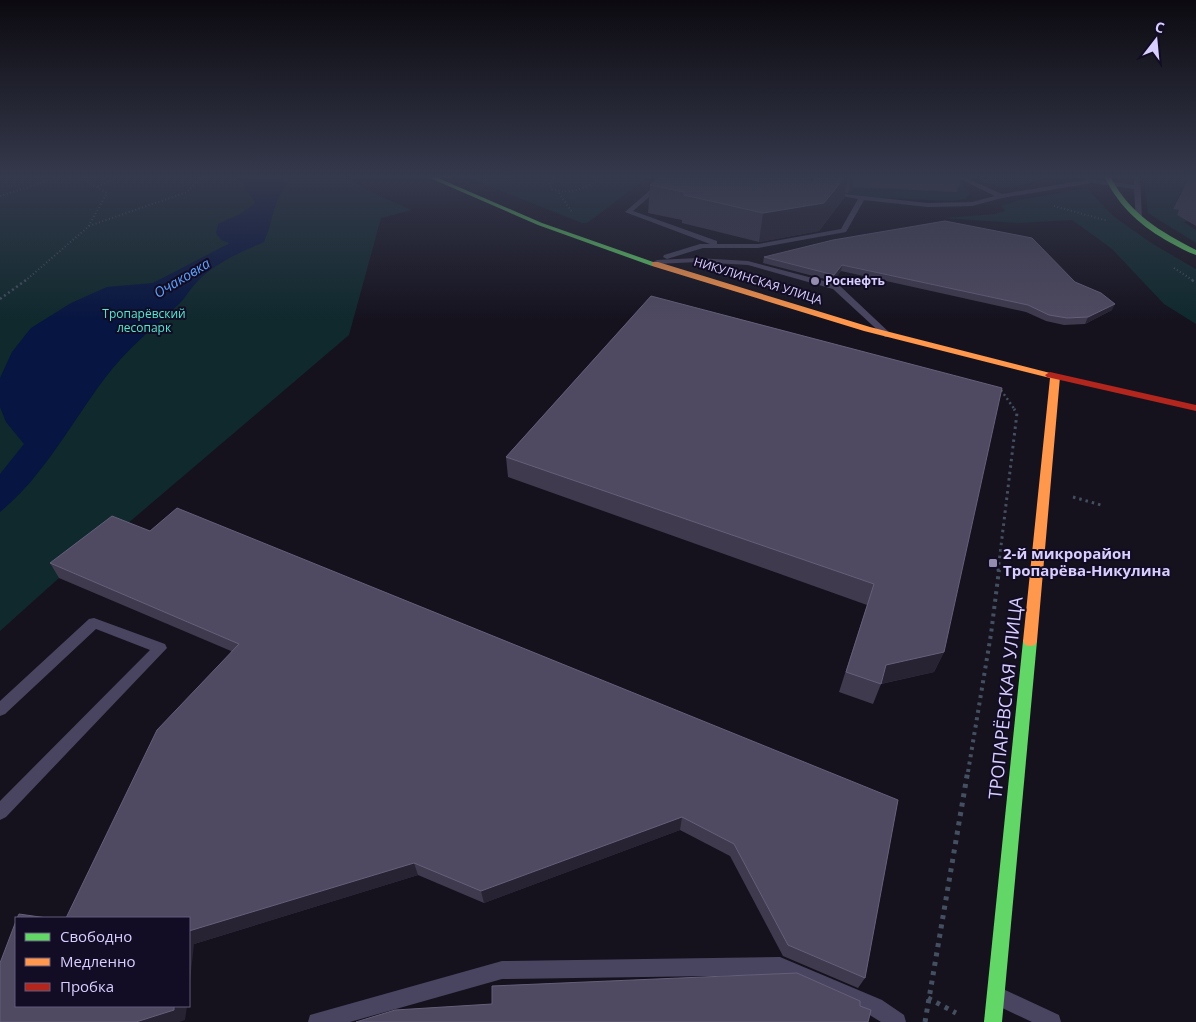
<svg xmlns="http://www.w3.org/2000/svg" width="1196" height="1022" font-family="'Open Sans',sans-serif">
<style>
.green{fill:#0f292d}
.water{fill:#061541}
.lines{fill:none;stroke-linecap:round;stroke-linejoin:round}
.path-far4{stroke:#445061;stroke-width:2;stroke-dasharray:1 2.5;stroke-linecap:butt}
.path-far3{stroke:#445061;stroke-width:2.5;stroke-dasharray:2 3;stroke-linecap:butt}
.path-far2{stroke:#445061;stroke-width:3;stroke-dasharray:2.5 4;stroke-linecap:butt}
.path-far1{stroke:#445061;stroke-width:4;stroke-dasharray:3 4.5;stroke-linecap:butt}
.path{stroke:#445061;stroke-width:5;stroke-dasharray:4 5.5;stroke-linecap:butt}
.lane{fill:#494560;fill-rule:evenodd}
.fast{fill:#63d668;fill-rule:evenodd}
.slow{fill:#ff974d;fill-rule:evenodd}
.jam{fill:#b3261e;fill-rule:evenodd}
.wall{fill:#3f3a4e}
.shaded-wall{fill:#272333}
.building{fill:#4f4a61;stroke:#655f7a}
.poi-dot{fill:#948db0;stroke:#120c24;stroke-width:2}
.labels{text-anchor:middle;stroke-width:4;stroke-linejoin:round;paint-order:stroke}
.far-street-label{font-size:12px;fill:#d9cfff;stroke:#120c24}
.far-poi-label{font-size:12px;font-weight:bold;fill:#d9cfff;stroke:#120c24;text-anchor:start}
.far-park-label{font-size:12px;fill:#4febd4;stroke:#120c24}
.far-water-label{font-size:14px;font-style:italic;fill:#5da3ff;stroke:#120c24}
.poi-label{font-size:15px;font-weight:bold;fill:#d9cfff;stroke:#120c24;text-anchor:start}
.near-street-label{font-size:18px;fill:#d9cfff;stroke:#120c24}
</style>
<rect width="100%" height="100%" fill="#15121e"/>
<!-- green -->
<g class="green">
<path d="M0,178H348L365,189L411,210L381,218L349,335L120,530L59,578L0,631Z"/>
<path d="M469,178H647L587,223H582Z"/>
<path d="M830,178H950L962,183L969,194L966,199L952,201L864,197L838,192Z"/>
<path d="M975,178H1047C1014,187 1008,193 975,178Z"/>
<path d="M1147,178H1190L1189,196L1180,194L1173,208L1179,210L1187,221L1184,222L1196,230V243L1148,213L1144,179Z"/>
<path d="M1087,188L1113,216L1153,244L1196,269V324L1164,304L1112,249L1072,220L1017,223L945,218L995,214L1005,211L1001,206L1019,200Z"/>
</g>
<!-- water -->
<path class="water" d="M239,178H275L288,182C272,203 274,219 264,242C241,252 214,263 196,283C190,289 186,297 180,303C154,327 126,350 105,378C71,423 44,476 0,512V474L24,444L6,422L0,407V378L12,352L31,328L71,303L107,287L153,283L230,243L221,240L216,233L218,224L242,213L255,203Z"/>
<g class="lines">
<!-- path-far4 -->
<g class="path-far4">
<path d="M554,178L549,183L551,189C570,195 585,189 601,178"/>
<path d="M98,187L114,178"/>
<path d="M559,193L572,212"/>
<path d="M0,196L58,178"/>
<path d="M1054,206L1108,221"/>
<path d="M89,226L187,192L200,178"/>
<path d="M1174,268L1194,281"/>
<path d="M25,281L88,227L107,193L86,181L69,178"/>
</g>
<!-- path-far3 -->
<g class="path-far3">
<path d="M1192,280L1196,283"/>
<path d="M0,299L26,280"/>
<path d="M1001,390L1015,410"/>
</g>
<!-- path-far2 -->
<g class="path-far2">
<path d="M1073,497L1101,505"/>
<path d="M998,571L1017,413L1014,409"/>
</g>
<!-- path-far1 -->
<path class="path-far1" d="M968,772L991,634L999,570"/>
<!-- path -->
<g class="path">
<path d="M928,998L956,1013"/>
<path d="M925,1022L968,770"/>
</g>
<!-- lane -->
<g class="lane">
<path d="M664,178H671L633,211L717,241V244H758L841,229L858,199L827,193L813,185V178H819L818,183L831,191L844,194L928,203L972,202L995,196L958,178H966L1002,194L1092,179L1134,185V178H1140L1142,219L1139,221L1136,219L1134,189L1092,183L1002,198L972,206L928,207L864,200L846,232L758,248H703L667,259L663,257L664,255L700,244H710L625,212Z"/>
<path d="M697,258L748,261L839,285L892,335L891,337H885L833,289L748,265L697,262L657,264L653,262L657,260Z"/>
<path d="M94,618L165,644L167,648L6,817L0,820V801L150,650L96,629L5,714L0,716V701L89,619Z"/>
<path d="M780,957L882,1000L904,1015L906,1022H881L868,1014L780,975L502,979L350,1022H308L310,1015L317,1013L502,961Z"/>
<path d="M1003,989L1059,1015L1061,1022H1032L996,1005L994,998L996,991Z"/>
</g>
<!-- fast -->
<g class="fast">
<path d="M430,178H438L542,223L659,264L652,266L538,225Z"/>
<path d="M1105,178H1111C1131,215 1160,231 1196,250V255C1187,252 1179,247 1171,243C1142,227 1120,208 1105,178Z"/>
<path d="M1030,636L1035,637L1037,641L1002,1022H984L1023,641L1025,637Z"/>
</g>
<!-- slow -->
<path class="slow" d="M652,262H658L870,327L1058,375L1060,377L1037,641L1035,645L1030,646L1025,645L1023,641L1050,378L864,331L652,266Z"/>
<!-- jam -->
<path class="jam" d="M1050,372L1196,405V411L1047,377L1045,375Z"/>
</g>
<!-- wall -->
<g class="wall">
<path d="M820,178H961L957,192L852,187L848,193L845,192L844,198L819,231L759,242L682,223V220L648,213L650,185L813,183Z"/>
<path d="M1189,178H1196V226L1177,215L1179,210L1173,209Z"/>
<path d="M764,257L1075,282L1112,310L1085,324L1064,325L1046,321L1026,312L841,271L833,281L763,263Z"/>
<path d="M651,296L944,652L934,672L881,684L873,704L839,692L867,605L508,477L506,457Z"/>
<path d="M150,531L898,800L865,978L858,988L783,956L730,856L680,830L484,903L418,875L194,944L189,918L231,651L59,578L50,563Z"/>
</g>
<!-- shaded-wall -->
<g class="shaded-wall">
<path d="M844,178H848L844,198L819,231L759,242L763,213Z"/>
<path d="M851,178H854L852,187L848,193Z"/>
<path d="M842,265L841,271L833,281L834,275Z"/>
<path d="M1115,304L1112,310L1085,324L1088,317Z"/>
<path d="M944,652L934,672L880,684L886,665Z"/>
<path d="M682,817L680,830L484,903L481,891Z"/>
<path d="M414,863L418,875L194,944L189,990V931Z"/>
<path d="M174,1006H187L185,1020L179,1022H136Z"/>
</g>
<!-- building -->
<g class="building">
<path d="M658,178H808L813,183L820,178H844L824,203L763,213L684,195V192L650,185Z"/>
<path d="M945,221L1032,238L1075,282L1101,293L1115,304L1088,317L1067,318L1049,315L1028,305L842,265L834,275L764,257L833,240Z"/>
<path d="M651,296L1002,388L944,652L886,665L881,684L846,672L874,584L506,457Z"/>
<path d="M177,508L898,800L865,978L788,945L734,844L682,817L481,891L414,863L189,931V918H66L157,730L239,644L50,563L112,516L150,531Z"/>
<path d="M19,914L47,918H17Z"/>
<path d="M16,921V1006H174V1010L136,1022H0V963Z"/>
<path d="M797,973L860,1001V1006L871,1010L868,1022H356L395,1010L492,1004V986Z"/>
</g>
<!-- sky -->
<linearGradient id="sky" x2="0" y2="1"><stop stop-color="#0c0a10"/><stop offset="0.55" stop-color="#35394c"/><stop offset="1" stop-color="#35394c" stop-opacity="0"/></linearGradient>
<rect width="1196" height="321" fill="url(#sky)"/>
<!-- markers -->
<g class="poi-dot">
<circle cx="815" cy="281" r="5"/>
<rect x="988" y="558" width="10" height="10" rx="2.5"/>
</g>
<g class="labels">
<!-- far-street labels -->
<g class="far-street-label">
<text transform="translate(758 281) rotate(17)" y="4">НИКУЛИНСКАЯ УЛИЦА</text>
</g>
<!-- far-poi labels -->
<g class="far-poi-label">
<text x="825" y="285">Роснефть</text>
</g>
<!-- far-park labels -->
<g class="far-park-label">
<text x="144" y="318">Тропарёвский<tspan x="144" dy="14">лесопарк</tspan></text>
</g>
<!-- far-water labels -->
<g class="far-water-label">
<text transform="translate(182 278) rotate(-31)" y="5">Очаковка</text>
</g>
<!-- poi labels -->
<g class="poi-label">
<text x="1003" y="559">2-й микрорайон<tspan x="1003" dy="17">Тропарёва-Никулина</tspan></text>
</g>
<!-- near-street labels -->
<g class="near-street-label">
<text transform="translate(1006 698) rotate(-84)" y="6">ТРОПАРЁВСКАЯ УЛИЦА</text>
</g>
</g>
<!-- legend -->
<rect x="15" y="917" width="175" height="90" fill="#120c24" stroke="#625a7c"/>
<rect x="25" y="933" width="25" height="8" fill="#63d668" stroke="#625a7c"/>
<text x="60" y="942" font-size="15" fill="#d9cfff">Свободно</text>
<rect x="25" y="958" width="25" height="8" fill="#ff974d" stroke="#625a7c"/>
<text x="60" y="967" font-size="15" fill="#d9cfff">Медленно</text>
<rect x="25" y="983" width="25" height="8" fill="#b3261e" stroke="#625a7c"/>
<text x="60" y="992" font-size="15" fill="#d9cfff">Пробка</text>
<!-- north arrow -->
<g transform="translate(1156 40) rotate(16)" stroke="#120c24" stroke-width="4" paint-order="stroke">
<path d="M0-4L9 19L0 12L-9 19Z" fill="#d9cfff"/>
<text y="-8" font-size="14" font-weight="bold" text-anchor="middle" fill="#d9cfff">С</text>
</g>
</svg>
